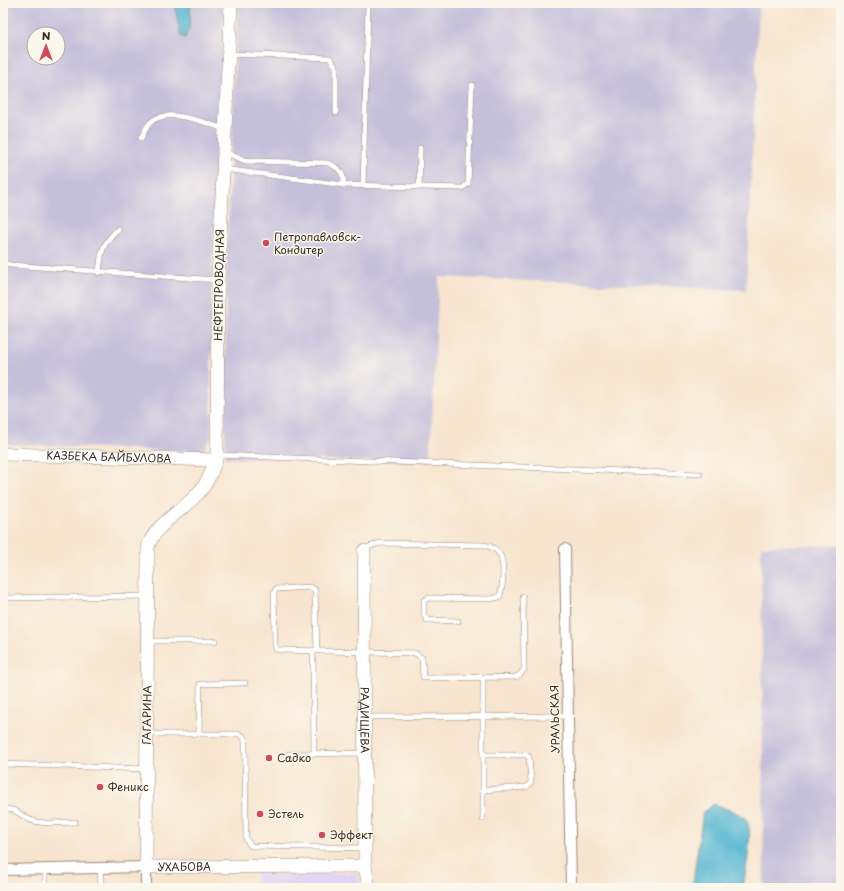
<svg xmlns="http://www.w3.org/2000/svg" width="844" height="891" font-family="'Playpen Sans',sans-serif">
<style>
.built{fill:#e2d4f3}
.industrial{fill:#c5c0da;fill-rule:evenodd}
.water{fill:#53b5d2;stroke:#477078}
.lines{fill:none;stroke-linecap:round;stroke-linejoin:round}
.service-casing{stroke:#998876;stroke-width:6}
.minor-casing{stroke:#998876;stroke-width:12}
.tertiary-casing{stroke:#998876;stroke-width:14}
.service{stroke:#fff;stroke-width:5}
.minor{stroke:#fff;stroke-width:10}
.tertiary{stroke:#fff;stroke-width:13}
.poi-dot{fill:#d1495b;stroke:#fbf7ec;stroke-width:1.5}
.labels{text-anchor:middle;stroke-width:3;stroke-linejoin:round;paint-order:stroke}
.poi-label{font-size:11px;fill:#3b2a1e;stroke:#fbf7ec;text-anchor:start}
.street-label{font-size:11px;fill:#3b2a1e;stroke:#fbf7ec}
</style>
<rect width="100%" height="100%" fill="#fbf7ec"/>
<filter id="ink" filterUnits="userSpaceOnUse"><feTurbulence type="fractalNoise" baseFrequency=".025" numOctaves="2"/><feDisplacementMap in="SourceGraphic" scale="8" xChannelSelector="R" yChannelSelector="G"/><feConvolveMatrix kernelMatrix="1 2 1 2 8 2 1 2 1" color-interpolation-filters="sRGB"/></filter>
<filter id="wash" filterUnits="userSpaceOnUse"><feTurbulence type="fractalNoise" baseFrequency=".012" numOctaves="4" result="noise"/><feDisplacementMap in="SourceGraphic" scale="16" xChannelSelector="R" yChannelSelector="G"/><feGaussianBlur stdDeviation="0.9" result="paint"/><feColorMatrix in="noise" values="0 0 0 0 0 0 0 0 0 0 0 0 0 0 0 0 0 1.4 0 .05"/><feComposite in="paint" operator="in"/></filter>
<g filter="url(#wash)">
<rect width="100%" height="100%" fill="#f7e5cf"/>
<!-- built -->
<path class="built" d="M255,873H357L361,888H256Z"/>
<!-- industrial -->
<g class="industrial">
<path d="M3,3H224L211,287V437L202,452L3,444ZM34,34H58V58H34Z"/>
<path d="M238,3H759L746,290L439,277L430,462L225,458L226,267Z"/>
<path d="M841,545V888H764L761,546Z"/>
</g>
<!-- water -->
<g class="water">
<path d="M174,3H191L189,28L185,38L181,36Z"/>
<path d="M714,804C723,808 738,812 745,818C755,829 745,873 743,888H692L703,812Z"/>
</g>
</g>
<g filter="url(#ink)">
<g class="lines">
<!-- service casing -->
<g class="service-casing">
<g id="service">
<path d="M230,54L330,58L336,67V113"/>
<path d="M141,138C144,133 146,126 151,122C166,107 207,123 224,129"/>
<path d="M225,152L245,161L328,163C339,168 344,172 344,185"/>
<path d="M224,169L344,185L462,188L468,184L472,85"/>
<path d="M363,185L368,3"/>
<path d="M419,187L420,148"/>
<path d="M3,263L11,265L217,280"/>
<path d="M99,273C101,251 102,244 118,229"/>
<path d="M218,455L700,474"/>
<path d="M365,550L368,547L380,543L484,545C502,548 503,559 503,575C502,583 503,590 499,597L490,599L429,598L424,600V615L427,620L458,621"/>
<path d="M3,598L147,596"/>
<path d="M148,641H215"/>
<path d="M313,651L314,753"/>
<path d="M317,651L315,590L311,587L276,589L274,593L275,644L276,649L279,650L415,653L422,658L423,677L426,678L516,677L521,674L524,669L523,597"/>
<path d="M366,717L562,716L567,717"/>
<path d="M148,734H238L243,736L245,741L246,839L251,846L364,848"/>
<path d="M199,734L200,684L245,683"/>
<path d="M289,754L363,753"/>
<path d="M3,764L146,769"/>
<path d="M483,790L527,787L531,782L529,757L526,755H483"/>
<path d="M3,809C19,808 21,818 34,821C46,825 62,822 75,822"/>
<path d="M483,819V678"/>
<path d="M100,869L101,888"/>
<path d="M45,870V888"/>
</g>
</g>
<!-- minor casing -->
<g class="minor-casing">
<g id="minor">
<path d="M565,549L571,888"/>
<path d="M3,870L146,867V888"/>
</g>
</g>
<!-- tertiary casing -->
<g class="tertiary-casing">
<g id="tertiary">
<path id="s1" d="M231,3L218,280L217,455C213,468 209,481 200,491C185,510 155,523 148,547L146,867L365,866"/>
<path id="s2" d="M3,454L216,460"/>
<path id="s3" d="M364,551L365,866L369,888"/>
</g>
</g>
<!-- service -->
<use href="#service" class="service"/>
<!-- minor -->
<use href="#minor" class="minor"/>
<!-- tertiary -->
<use href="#tertiary" class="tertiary"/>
</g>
</g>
<!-- markers -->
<g class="poi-dot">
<circle cx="266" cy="243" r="4"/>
<circle cx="269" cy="758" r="4"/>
<circle cx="100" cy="787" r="4"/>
<circle cx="260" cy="814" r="4"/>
<circle cx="322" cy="835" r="4"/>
</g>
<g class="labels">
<!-- poi labels -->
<g class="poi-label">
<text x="274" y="241">Петропавловск-<tspan x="274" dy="13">Кондитер</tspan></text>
<text x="277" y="762">Садко</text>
<text x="108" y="791">Феникс</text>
<text x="268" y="818">Эстель</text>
<text x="330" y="839">Эффект</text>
</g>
<!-- street labels -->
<g class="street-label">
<text transform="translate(219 285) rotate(-89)" y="4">НЕФТЕПРОВОДНАЯ</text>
<text dy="4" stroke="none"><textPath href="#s2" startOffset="106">КАЗБЕКА БАЙБУЛОВА</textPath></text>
<text transform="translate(147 715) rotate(-89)" y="4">ГАГАРИНА</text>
<text transform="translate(555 719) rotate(-91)" y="4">УРАЛЬСКАЯ</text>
<text dy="4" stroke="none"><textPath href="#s3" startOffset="169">РАДИЩЕВА</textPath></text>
<text dy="4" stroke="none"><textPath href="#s1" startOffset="928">УХАБОВА</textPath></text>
</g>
</g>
<!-- margin -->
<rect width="844" height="891" fill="none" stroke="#fbf7ec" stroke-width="16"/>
<!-- north arrow -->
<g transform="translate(46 46)"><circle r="19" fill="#fbf7ec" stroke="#aea59a"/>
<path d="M0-3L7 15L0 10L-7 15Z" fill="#d1495b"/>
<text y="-6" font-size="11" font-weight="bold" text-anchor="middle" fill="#3b2a1e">N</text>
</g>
</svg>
